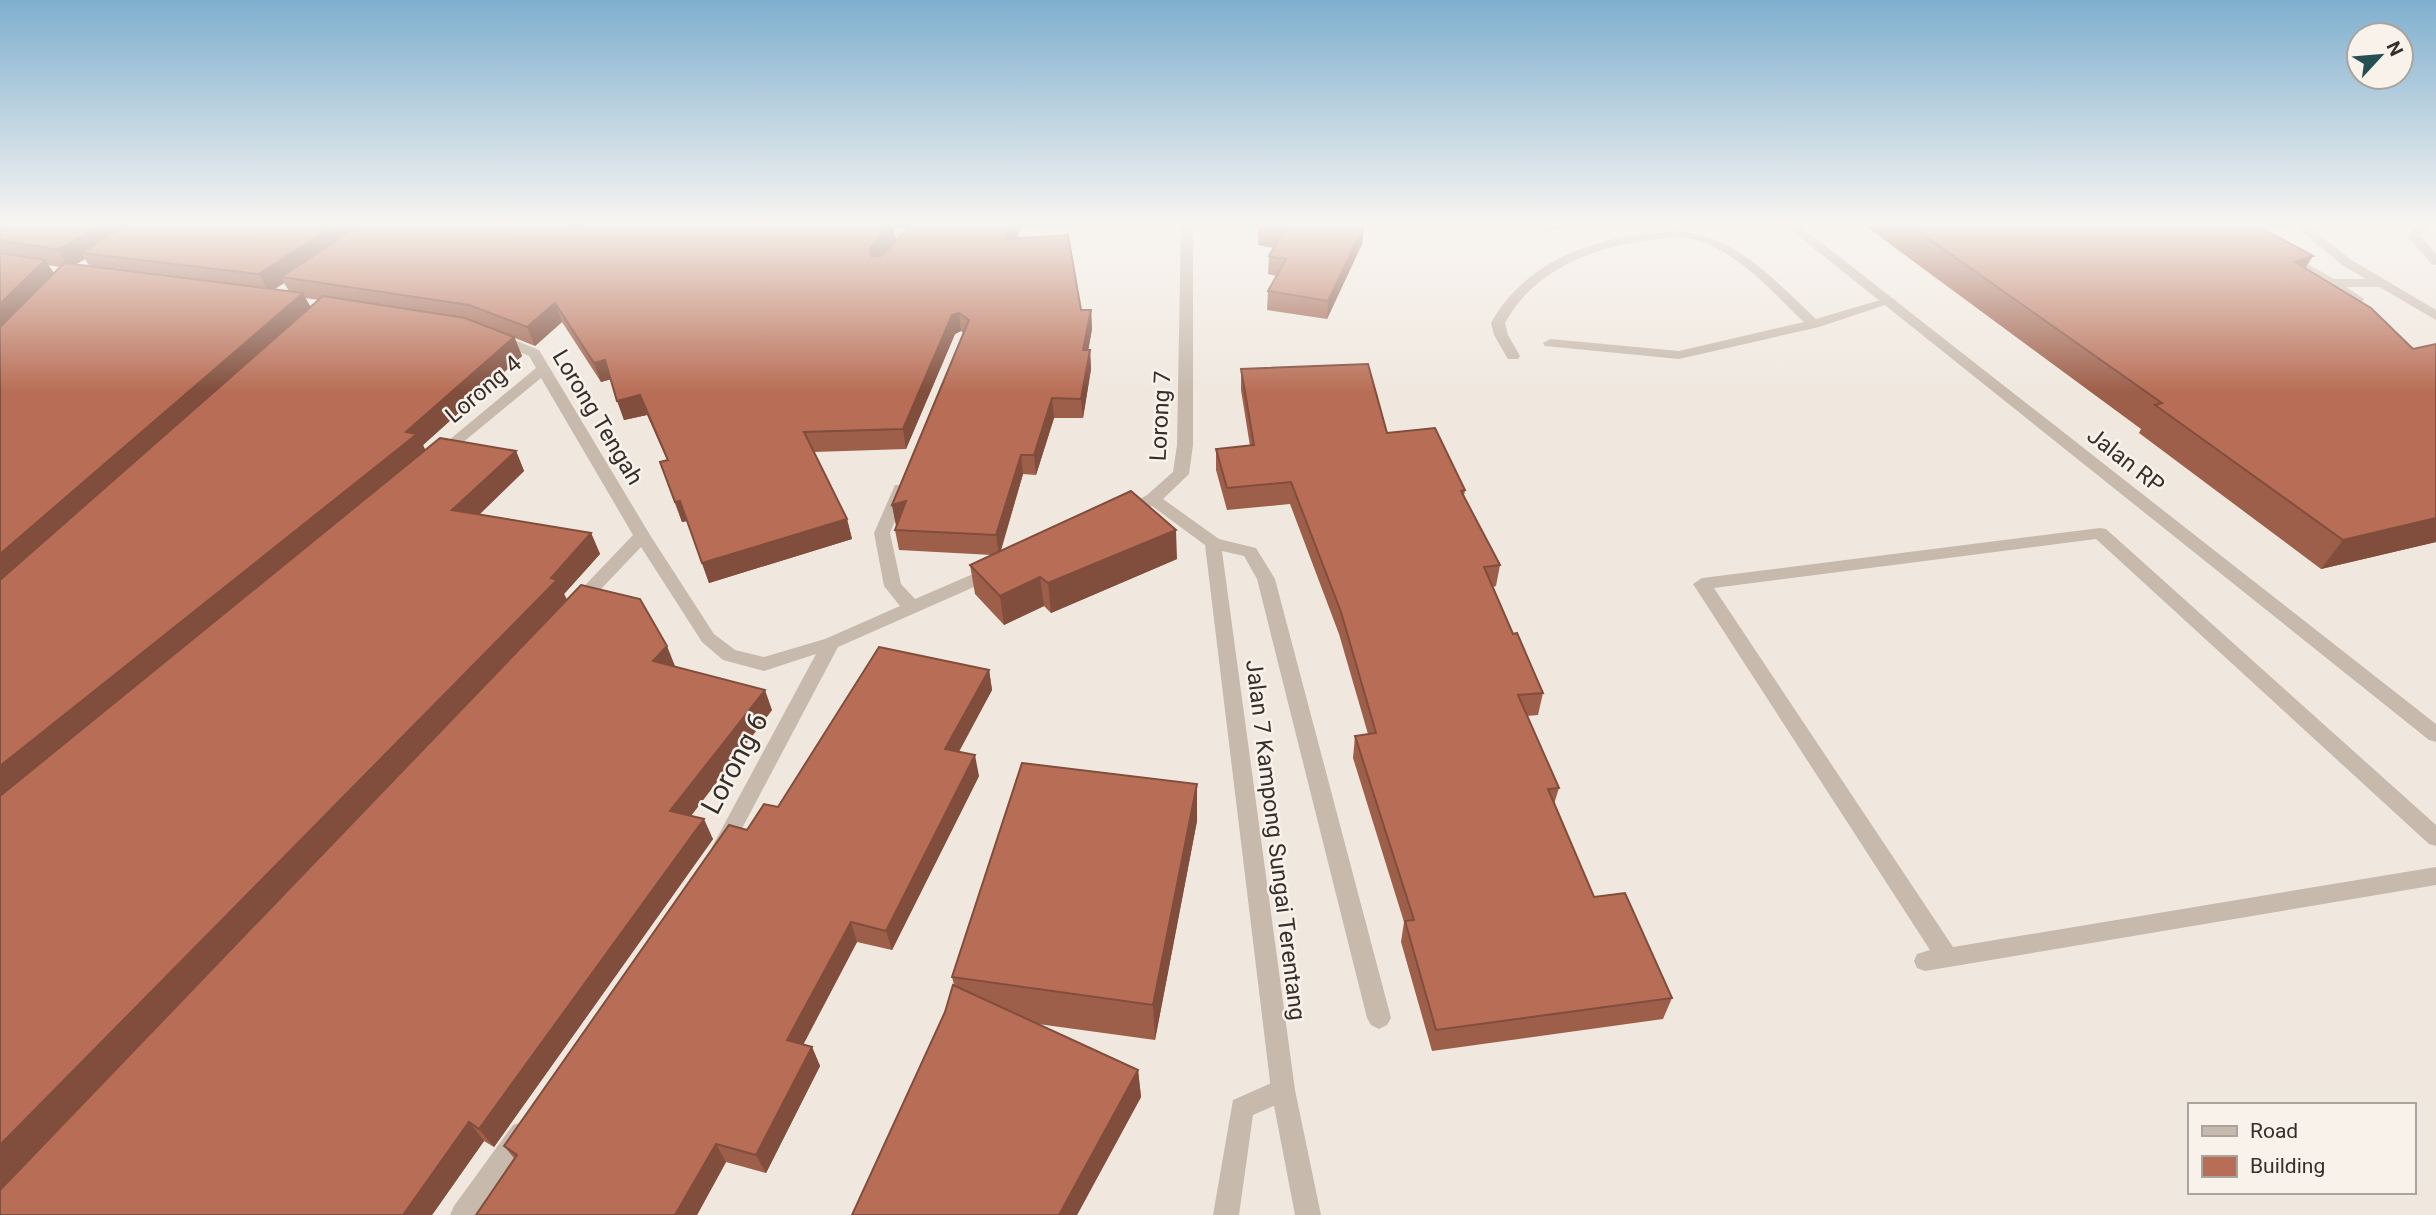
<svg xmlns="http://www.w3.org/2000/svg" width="2436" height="1215" font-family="Roboto,sans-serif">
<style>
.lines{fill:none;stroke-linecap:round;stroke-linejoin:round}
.service{fill:#c7b9ac;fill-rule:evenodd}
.minor{fill:#c7b9ac;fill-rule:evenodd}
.tertiary{fill:#c7b9ac;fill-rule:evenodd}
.wall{fill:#9e5f4a;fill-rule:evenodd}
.shaded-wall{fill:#814d3c}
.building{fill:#b86e56;stroke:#814d3c;stroke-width:2}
.labels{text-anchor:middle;stroke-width:5;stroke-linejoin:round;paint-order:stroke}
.street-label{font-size:23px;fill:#362e2a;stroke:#f8f2eb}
.near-street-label{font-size:28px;fill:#362e2a;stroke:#f8f2eb}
</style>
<rect width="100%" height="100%" fill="#f0e8df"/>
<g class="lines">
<!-- service -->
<g class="service">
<path d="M1527,222H1595L1589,226L1543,232Z"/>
<path d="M2419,222H2436L2420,236L2436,254V265L2432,264L2407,236Z"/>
<path d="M871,227L913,232L919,236L913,240L867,234V228Z"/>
<path d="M1679,231C1737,236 1776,282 1816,319L1890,297L1897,301L1819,327L1679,359L1545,346L1543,343L1550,339L1679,351L1804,322C1774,294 1744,258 1705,243C1689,236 1669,238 1652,240C1595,246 1533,270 1505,323L1508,335L1520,356L1518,359H1508L1494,335L1491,323C1528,256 1607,233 1679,231Z"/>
<path d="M2287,252L2334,279H2378L2384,283L2378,287H2346L2364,299L2362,302H2352L2283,259L2281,256Z"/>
<path d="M2100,528L2106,529L2436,825V846L2429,844L2096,539L1714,588L1953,947L2436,867V885L1925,971L1917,968L1914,961L1917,954L1930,950L1693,584L1702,578Z"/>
<path d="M1283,1078L1292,1082L1295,1090L1292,1098L1253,1115L1239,1215H1213L1233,1100Z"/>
</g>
<!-- minor -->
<g class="minor">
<path d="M1181,222H1193V445L1189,474L1163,499L1219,539L1256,548L1275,579L1391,1018L1387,1025L1379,1029L1371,1025L1367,1018L1257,579L1244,556L1222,551L1295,1090L1321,1215H1295L1271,1090L1205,545L1152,506L1123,518L1115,513L1147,495L1173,472L1177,445Z"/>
<path d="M2290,222H2304L2350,259L2436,310V320L2342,265Z"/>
<path d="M495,332L539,350L650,535L714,634L735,650L764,657L825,639L900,606L884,586L874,533L895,485H907L909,488L890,533L901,584L915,599L987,568L993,566L1001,572L999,576L838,647L729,853L722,855L715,853L712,847L816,654L764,671L723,660L702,642L641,547L582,609H570L567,605L570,601L633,535L541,378L444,458L439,460L431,455L536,368L529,356L490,339L488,336Z"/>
<path d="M522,1122L531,1125L534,1134L531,1143L479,1215H450L454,1206L513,1125Z"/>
</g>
<!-- tertiary -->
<path class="tertiary" d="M1781,222H1795L2436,724V742L2429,740Z"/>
</g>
<!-- wall -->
<g class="wall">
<path d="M0,222H913L906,229L893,227L896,241L889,248L915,222H1024L1016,239L1081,310H1091L1092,329L1088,350H1090L1091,369L1083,418H1054L1036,475L1023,474L1001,551L1177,559L1051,613L1044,606L1004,625L975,594L970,565L992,555L899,550L895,530L896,525L892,505L963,333L961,331L955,334L906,449L814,452L847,519L852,539L709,583L687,521L682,522L667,482V460L647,415L624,420L611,379L601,382L562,322L535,346L515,338L522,356L423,445L425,450L516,451L524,471L479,515L591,533L600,554L564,594L567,600L675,666L772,710L691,816L713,839L494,1147L484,1141L432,1215H0L428,744L0,1189ZM85,259L90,267L75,265ZM48,265L61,267L54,273ZM284,283L289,291L274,290ZM305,298L319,300L311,307Z"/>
<path d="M1860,222H2251L2305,268L2413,349L2436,344V542L2321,569L2139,433L2141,429Z"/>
<path d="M1364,226L1362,244L1327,319L1267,310L1268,291L1277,276L1268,274L1269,256L1274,248L1258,245V227Z"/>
<path d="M1241,369L1387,433L1465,490L1464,496L1500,565L1496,586L1493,587L1513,634L1543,693L1538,715L1527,716L1559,788L1554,804L1594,897L1672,998L1663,1019L1432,1051L1401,942L1404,922L1353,758L1355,736L1368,734L1339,634L1290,504L1227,510L1216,470V449L1250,446L1241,390Z"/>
<path d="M989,670L992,690L959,752L979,776L892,950L857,942L803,1045L812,1047L820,1066L766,1173L726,1162L697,1215H476L514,1158L504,1146L747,830L778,807Z"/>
<path d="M1197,784V821L1155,1040L1038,1024L1138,1070L1141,1097L1077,1215H852L945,1012L954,985L952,977Z"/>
</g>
<!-- shaded-wall -->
<g class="shaded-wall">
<path d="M103,222H143L81,253L85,259L69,268L58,250Z"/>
<path d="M340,222H376L281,277L284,283L269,292L259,274Z"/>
<path d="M570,222H591L576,246L570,228Z"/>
<path d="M905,222H913L906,229Z"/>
<path d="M1013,222H1024L1007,258L1005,239Z"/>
<path d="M892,223L896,241L873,266L874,274L870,248Z"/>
<path d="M1364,226L1362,244L1327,319L1328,301Z"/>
<path d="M2313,256L2296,283L2295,262Z"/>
<path d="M45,260L58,279L0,336V304Z"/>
<path d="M303,293L313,312L0,589V554Z"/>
<path d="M555,303L562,322L535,346L527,327Z"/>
<path d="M1091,310L1092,329L1085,369L1083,350Z"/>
<path d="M959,313L961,331L955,334L906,449L903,429L952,315Z"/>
<path d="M514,337L522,356L423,445L427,454L0,803V766L406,432Z"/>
<path d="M1090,350L1091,369L1083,418L1081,399Z"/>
<path d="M605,360L612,379L601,382L594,363Z"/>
<path d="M640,395L647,415L624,420L617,401Z"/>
<path d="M1052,398L1054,418L1036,475L1034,455Z"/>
<path d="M516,451L524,471L463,530L452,510Z"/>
<path d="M1021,455L1023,474L999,555L996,535Z"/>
<path d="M680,501L687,521L682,522L675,502Z"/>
<path d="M906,501L896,525L892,505Z"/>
<path d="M2436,518V542L2321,569L2343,540Z"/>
<path d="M847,519L852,539L709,583L702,563Z"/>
<path d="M1176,530L1177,559L1051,613L1048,583Z"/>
<path d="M591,533L600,554L564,594L567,600L0,1189V1145L551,578Z"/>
<path d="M1040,577L1044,606L1004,625L1000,596Z"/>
<path d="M667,646L675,666L653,661Z"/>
<path d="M989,670L992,690L949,769L945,749Z"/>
<path d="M765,690L772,710L679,831L670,811Z"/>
<path d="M975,755L979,776L892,950L886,931Z"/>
<path d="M1197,784V821L1155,1040L1153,1005Z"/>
<path d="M704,819L713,839L494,1147L479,1129Z"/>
<path d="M851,922L857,942L795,1060L787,1040Z"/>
<path d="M812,1047L820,1066L766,1173L756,1155Z"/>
<path d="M1138,1070L1141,1097L1077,1215H1059Z"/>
<path d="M469,1122L484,1141L432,1215H403Z"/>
<path d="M716,1144L726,1162L697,1215H675Z"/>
</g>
<!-- building -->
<g class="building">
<path d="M0,222H103L58,250L0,240Z"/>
<path d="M130,222H340L259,274L81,253Z"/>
<path d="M365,222H570V228L580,229L586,222L892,223L870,248L871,256H881L915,222H1013L1005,239L1068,235L1081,310H1091L1083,350H1090L1081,399L1052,398L1034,455H1021L996,535L895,530L906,501L892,505L969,320L959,313L952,315L903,429L804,432L847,519L702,563L680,501L675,502L660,462L668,460L640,395L617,401L605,360L594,363L555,303L527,327L469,305L281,277Z"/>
<path d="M1261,222H1342L1364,226L1328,301L1268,291L1286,259L1269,256L1284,231L1258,227Z"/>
<path d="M1905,222H2251L2313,256L2295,262L2371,308L2413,349L2436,344V518L2343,540L2155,405L2162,403Z"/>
<path d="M0,253L45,260L0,304Z"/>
<path d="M64,263L303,293L0,554V327Z"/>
<path d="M323,296L465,318L514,337L406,432L417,434L0,766V580Z"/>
<path d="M1368,364L1387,433L1435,428L1465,490L1461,491L1500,565L1484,567L1513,634L1517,633L1543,693L1518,695L1559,788L1548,789L1594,897L1625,893L1672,998L1436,1030L1405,921L1414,920L1355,736L1376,733L1341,612L1291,482L1227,488L1216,449L1254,445L1241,369Z"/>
<path d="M440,438L516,451L452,510L591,533L551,578L557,580L0,1145V796Z"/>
<path d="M1131,491L1176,530L1048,583L1040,577L1000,596L970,565Z"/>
<path d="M581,585L640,599L667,646L653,661L765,690L670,811L704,819L479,1129L469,1122L403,1215H0V1190Z"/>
<path d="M879,647L989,670L945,749L975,755L886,931L851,922L787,1040L812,1047L756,1155L716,1144L675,1215H476L517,1155L504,1146L729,825L747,830L764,804L778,807Z"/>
<path d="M1022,763L1197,784L1153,1005L952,977Z"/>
<path d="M953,985L1138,1070L1059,1215H852L945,1012Z"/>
</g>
<!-- sky -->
<linearGradient id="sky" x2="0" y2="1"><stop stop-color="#7fafcf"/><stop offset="0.57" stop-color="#f8f5f1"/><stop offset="1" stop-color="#f8f5f1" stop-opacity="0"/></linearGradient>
<rect width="2436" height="392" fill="url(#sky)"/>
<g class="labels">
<!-- street labels -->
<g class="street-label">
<text transform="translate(483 389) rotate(-40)" y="8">Lorong 4</text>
<text transform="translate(1160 416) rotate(-87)" y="8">Lorong 7</text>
<text transform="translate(598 417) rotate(59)" y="8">Lorong Tengah</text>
<text transform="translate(2126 460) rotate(38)" y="8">Jalan RP</text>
<text transform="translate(1276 840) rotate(83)" y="8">Jalan 7 Kampong Sungai Terentang</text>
</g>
<!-- near-street labels -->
<g class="near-street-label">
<text transform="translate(734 763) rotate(-62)" y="10">Lorong 6</text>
</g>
</g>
<!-- legend -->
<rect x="2188" y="1103" width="228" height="91" fill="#f8f2eb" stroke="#aaa49e" stroke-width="2"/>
<rect x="2202" y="1126" width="35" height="10" fill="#c7b9ac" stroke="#aaa49e" stroke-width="2"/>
<text x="2250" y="1138" font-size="21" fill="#362e2a">Road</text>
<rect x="2202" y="1156" width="35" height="21" fill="#b86e56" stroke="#aaa49e" stroke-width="2"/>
<text x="2250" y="1173" font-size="21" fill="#362e2a">Building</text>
<!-- north arrow -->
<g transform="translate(2380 56) rotate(64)"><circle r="33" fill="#f8f2eb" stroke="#aaa49e" stroke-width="2"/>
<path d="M0-5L12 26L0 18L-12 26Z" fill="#255053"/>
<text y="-10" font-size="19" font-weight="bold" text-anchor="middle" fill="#362e2a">N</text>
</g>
</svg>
